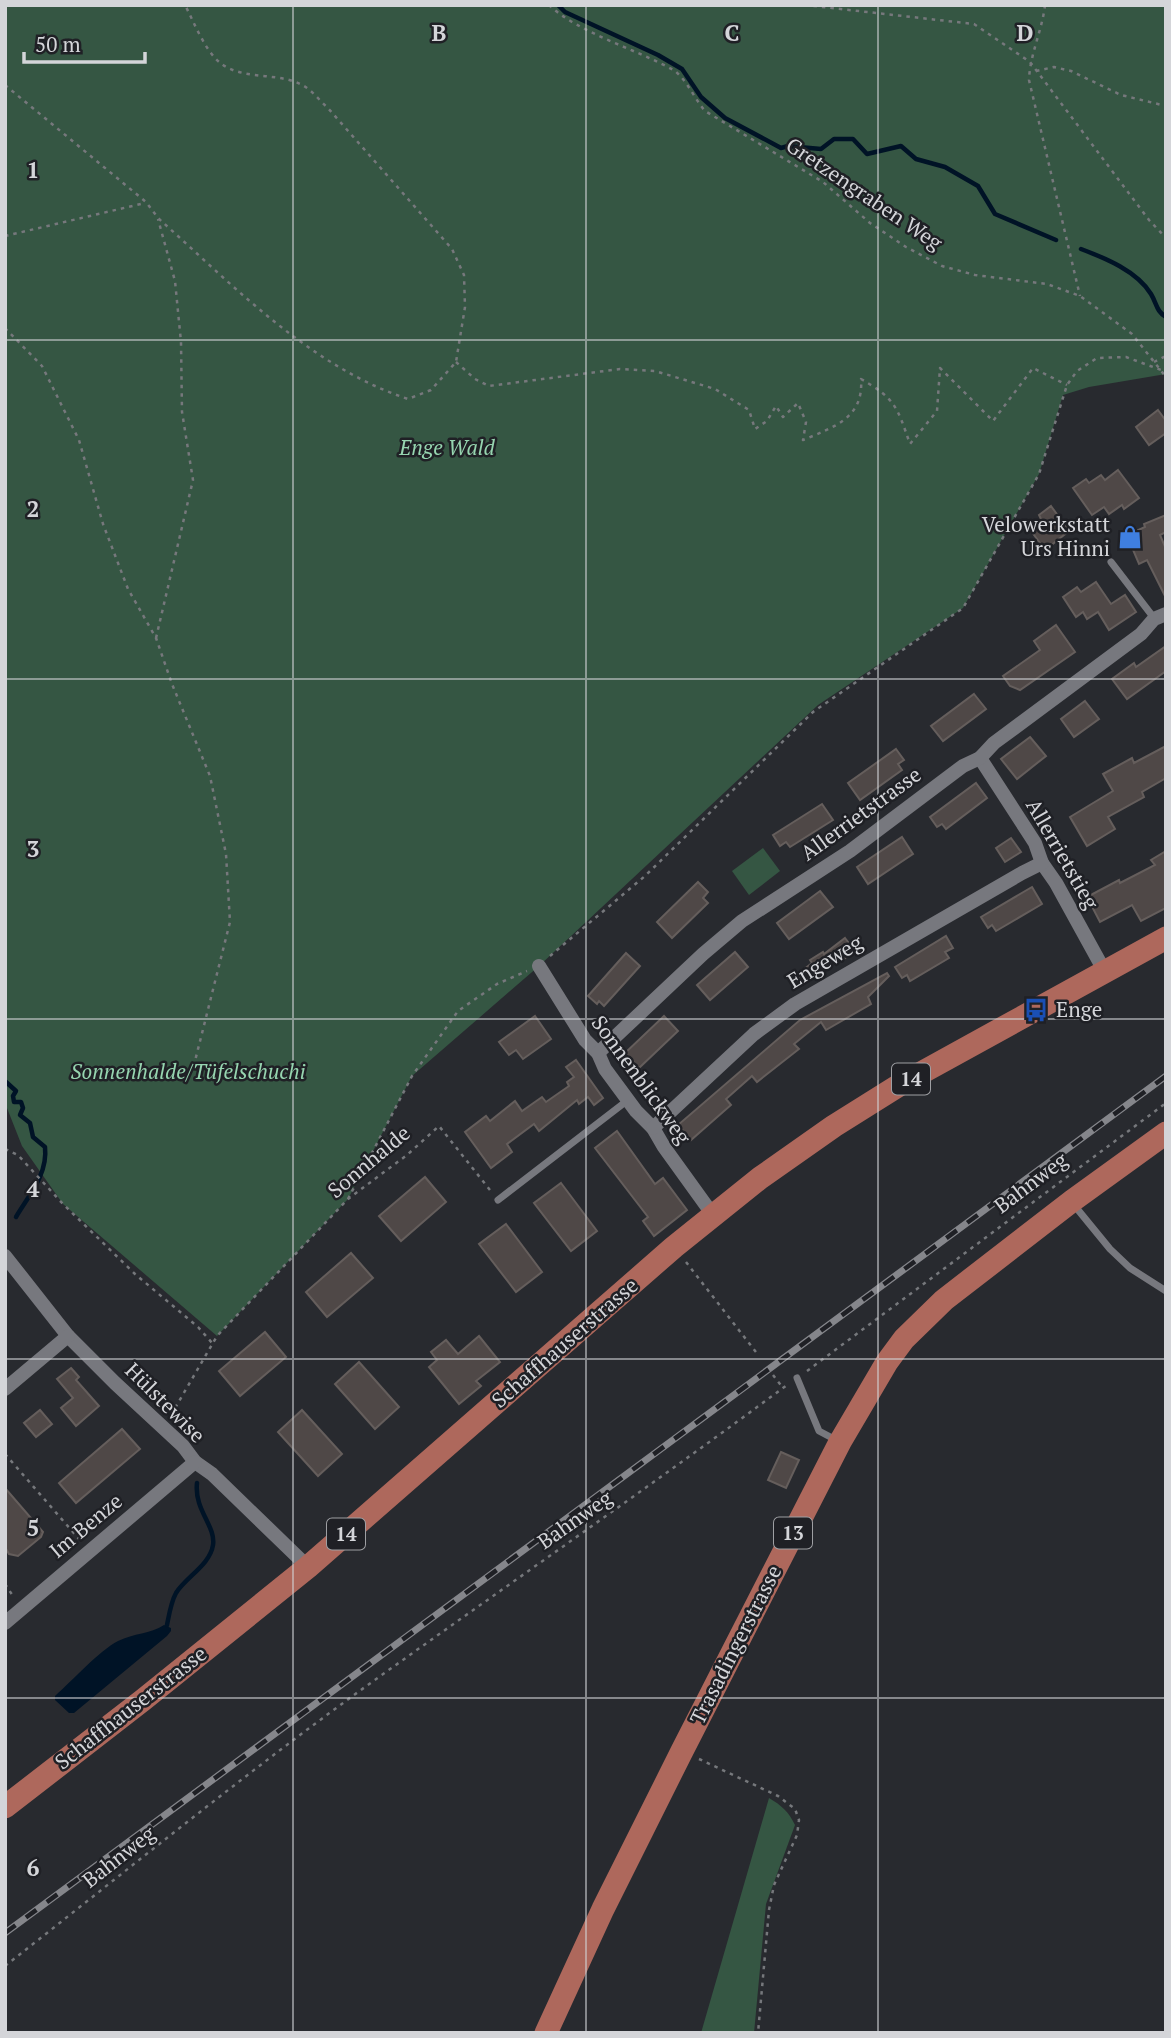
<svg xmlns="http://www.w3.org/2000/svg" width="1171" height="2038" font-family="'PT Serif',serif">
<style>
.green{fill:#355643}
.water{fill:#001326}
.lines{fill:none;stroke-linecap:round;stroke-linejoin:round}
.stream{stroke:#001326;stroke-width:4.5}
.building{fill:#4f4847;stroke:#655e5c;stroke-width:2}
.path{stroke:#76787c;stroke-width:2.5;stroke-dasharray:3.5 5;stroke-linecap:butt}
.lane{stroke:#77787e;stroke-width:7}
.street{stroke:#77787e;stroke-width:14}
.primary{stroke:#ae685c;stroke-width:23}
.rail-casing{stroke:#85868b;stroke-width:7}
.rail{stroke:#1f2025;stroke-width:4.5;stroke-dasharray:13;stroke-linecap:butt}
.grid{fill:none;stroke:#d4d5d9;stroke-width:2;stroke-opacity:0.55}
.labels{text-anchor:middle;stroke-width:5;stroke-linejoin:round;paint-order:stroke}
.shield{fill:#1f2025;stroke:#9e9fa3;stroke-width:2}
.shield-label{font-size:19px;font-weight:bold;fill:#d4d5d9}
.street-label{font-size:21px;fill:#d4d5d9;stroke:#1f2025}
.park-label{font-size:21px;font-style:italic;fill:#96d5b0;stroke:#1f2025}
.poi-label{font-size:21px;fill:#d4d5d9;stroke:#1f2025;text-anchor:end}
.grid-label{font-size:23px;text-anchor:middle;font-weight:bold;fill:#d4d5d9;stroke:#1f2025;stroke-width:5;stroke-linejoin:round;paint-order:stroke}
</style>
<rect width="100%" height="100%" fill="#282a2f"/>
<!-- green -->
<g class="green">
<path d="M5,5H1166V374L1089,387L1063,395L1039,474L963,608L818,705L539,966L412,1076L348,1199L217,1336L63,1204L22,1146L5,1103Z"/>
<path d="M763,848L780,871L749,895L732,871Z"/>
<path d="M769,1798C781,1805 789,1812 795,1825L766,1904L754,2033H701Z"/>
</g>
<!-- water -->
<path class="water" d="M164,1625L171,1628V1631L167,1636L74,1713H69L55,1700V1696C73,1680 99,1651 118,1641C134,1633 150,1634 164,1625Z"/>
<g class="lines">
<!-- stream -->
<g class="stream">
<path d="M558,5L565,12L658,55L682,69L701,97L725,118L781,148L788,146L821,149L834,139H853L867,154L901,146L916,159L945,167L978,186L995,214L1056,240"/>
<path d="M1081,249C1105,258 1137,271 1151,294C1157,304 1156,311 1166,317"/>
<path d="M5,1081L16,1091L13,1096L14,1102H21L23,1108L20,1115L30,1123L33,1137L45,1147C48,1174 29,1195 16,1217"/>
<path d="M167,1625C169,1615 171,1602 176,1593C186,1577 210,1565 213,1545C216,1526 194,1510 197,1483"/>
</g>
</g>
<!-- building -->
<g class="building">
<path d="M1158,410L1166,421V433L1149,445L1136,427Z"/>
<path d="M1118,470L1139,498L1124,509L1122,505L1109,514L1104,507L1092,515L1073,488L1086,479L1089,483L1101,475L1105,480Z"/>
<path d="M1051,506L1069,531L1045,550L1029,528L1041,519L1039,515Z"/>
<path d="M1166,515V532L1160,535L1166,549V598L1147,560L1139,564L1131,545L1140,541L1136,531L1145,527L1144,524Z"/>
<path d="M1096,582L1111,604L1125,595L1136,612L1109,630L1098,612L1087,619L1083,612L1076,617L1063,597L1077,587L1081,592Z"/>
<path d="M1056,625L1075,652L1020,690L1010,686L1003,676L1040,650L1034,641Z"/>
<path d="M1166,646V671L1127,699L1112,679L1134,663L1136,667Z"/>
<path d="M974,694L986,709L943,741L931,726Z"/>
<path d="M1085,701L1099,719L1074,737L1061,719Z"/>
<path d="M1030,737L1046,756L1017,779L1001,759Z"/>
<path d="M1166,746V778L1142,792L1144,797L1108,817L1115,829L1087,846L1070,817L1113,791L1103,774L1132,758L1134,763Z"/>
<path d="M896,749L904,760L898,764L902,770L860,800L848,783Z"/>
<path d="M976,783L987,798L946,829L942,824L937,827L930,817Z"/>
<path d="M822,804L833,820L790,847L786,842L780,846L773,835Z"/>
<path d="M902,837L913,854L868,884L857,867Z"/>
<path d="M1011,838L1021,852L1005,862L996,848Z"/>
<path d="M1166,851V908L1141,921L1132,905L1100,922L1087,897L1119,880L1120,883L1155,865L1151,860Z"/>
<path d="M698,882L708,892L703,898L708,903L672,938L657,922Z"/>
<path d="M1032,887L1042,904L996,931L992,925L988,928L981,917Z"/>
<path d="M820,891L833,907L789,939L777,923Z"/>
<path d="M946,936L953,948L945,952L949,958L910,981L907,975L902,978L895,967Z"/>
<path d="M845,938L855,951L841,961L840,959L803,982L798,974L812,963L810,960L823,952L824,954Z"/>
<path d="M735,952L748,967L710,1000L697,985Z"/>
<path d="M626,953L640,966L604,1006L599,1001L597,1004L588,996Z"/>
<path d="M887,973L889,976L868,997L871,1004L826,1030L821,1022L794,1044L799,1049L757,1082L752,1076L726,1099L731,1105L691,1140L678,1125L800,1020Z"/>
<path d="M535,1016L551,1039L523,1059L516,1050L509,1055L499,1042Z"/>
<path d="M664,1016L678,1031L639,1068L625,1053Z"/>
<path d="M576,1060L603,1098L594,1105L588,1097L579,1104L577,1100L539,1131L534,1124L507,1144L512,1152L491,1168L465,1132L486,1116L490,1121L515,1101L522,1111L542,1097L546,1102L569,1086L567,1082L574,1077L566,1067Z"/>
<path d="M617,1131L655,1184L663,1178L687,1210L654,1236L643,1221L648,1217L595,1148Z"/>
<path d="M425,1177L446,1202L401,1241L379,1216Z"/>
<path d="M561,1183L597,1231L571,1251L534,1203Z"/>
<path d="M506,1224L542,1272L516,1292L479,1244Z"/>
<path d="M351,1253L373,1278L327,1317L306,1292Z"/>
<path d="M265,1332L286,1357L240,1396L219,1371Z"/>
<path d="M479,1336L500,1362L476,1381L481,1386L459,1404L429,1367L437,1360L431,1352L446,1340L458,1354Z"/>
<path d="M359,1362L399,1407L375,1429L335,1384Z"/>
<path d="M71,1368L79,1377L76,1380L99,1406L76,1426L61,1408L73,1398L57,1379Z"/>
<path d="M40,1410L52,1424L36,1437L24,1423Z"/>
<path d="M302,1410L342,1454L318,1476L278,1432Z"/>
<path d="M122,1429L140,1449L76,1503L59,1483Z"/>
<path d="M781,1452L799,1460L786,1488L768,1480Z"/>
<path d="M5,1488L43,1532L41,1537L18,1556L9,1554L5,1547Z"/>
</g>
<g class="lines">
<!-- path -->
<g class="path">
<path d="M549,5C580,34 637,49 675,71C688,82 694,98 705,111L823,182L870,223L906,247L942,266L975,275L1047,284L1080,296L1132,334L1166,377"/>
<path d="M805,5L974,24L1030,62L1149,220L1166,238"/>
<path d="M1045,5C1042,31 1030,54 1029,80L1080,296"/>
<path d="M1036,71L1054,67L1071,71L1121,95L1166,106"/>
<path d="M5,85L146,202L158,218C234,286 309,366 408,399L431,390L456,362L465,307L464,275L452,249L327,107C320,101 314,93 307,88C283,71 247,81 223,65C206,54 194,22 185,5"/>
<path d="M5,236L145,203"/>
<path d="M5,328L42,366L79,440L103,524L128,589L156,638L172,684L210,776L226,854L230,922L193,1069"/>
<path d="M456,362L475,379L489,386L620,369L655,371L715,389L749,410L755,429L767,421L776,406L783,417L798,403L806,422L803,440C834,427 864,418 861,379C896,399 897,407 910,444L937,411L940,368L993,421L1033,368L1067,385"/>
<path d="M1154,362L1166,356"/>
<path d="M156,638L193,480L182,412L181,342L175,281L158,219"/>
<path d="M550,956L645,876L813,712L963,608L1039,474L1067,385L1077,371L1097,358L1126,357L1161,370"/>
<path d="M5,1149L18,1155L63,1204L135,1274L198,1327L213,1344"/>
<path d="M348,1199L412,1076L458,1011L497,984L527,971"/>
<path d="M686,1262L759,1356"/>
<path d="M807,1371L1166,1103"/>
<path d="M773,1375L783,1388"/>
<path d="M171,1415L217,1336L348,1199L407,1155L439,1126L490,1190"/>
<path d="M5,1454L79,1539"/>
<path d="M5,1584L13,1596"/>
<path d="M699,1759L778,1796L795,1809L799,1820L797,1835L774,1885L769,1910L758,2033"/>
<path d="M5,1966C125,1872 242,1776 365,1687C506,1586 648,1488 787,1385"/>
</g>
<!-- lane -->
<g class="lane">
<path d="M1111,562L1154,618"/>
<path d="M498,1200L628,1100"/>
<path d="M1074,1205L1110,1249L1130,1268L1166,1291"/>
<path d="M797,1378L819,1431L836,1440"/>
</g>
<!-- street -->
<g class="street">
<path d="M980,758L1035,843L1042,863L1056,883L1105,972"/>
<path d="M539,966L585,1040L598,1053L605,1069L636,1111L653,1128L664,1147L713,1215"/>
<path d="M598,1053L703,954L742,921L850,851L963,766L980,758L994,743L1141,634L1154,619L1166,614"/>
<path d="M653,1128L754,1034L795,1004L1022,873L1042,863"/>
<path d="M5,1256L68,1336L115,1383L183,1446L195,1462L212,1474L308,1567"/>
<path d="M5,1389L68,1336"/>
<path d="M5,1623L195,1462"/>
</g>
<!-- primary -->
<g class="primary">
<path d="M5,1807L143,1700L308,1567L674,1247L760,1178L834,1126L901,1084L1166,938"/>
<path d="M546,2033L603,1909L682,1751L840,1442L887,1362L904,1339L944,1300L1072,1201L1166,1133"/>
</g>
<!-- rail casing -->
<g class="rail-casing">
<path id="rail" d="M5,1933L1166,1076"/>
</g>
<!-- rail -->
<use href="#rail" class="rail"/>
</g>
<!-- grid -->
<path class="grid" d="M293,5V2033M586,5V2033M878,5V2033M5,340H1166M5,679H1166M5,1019H1166M5,1359H1166M5,1698H1166"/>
<!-- icons -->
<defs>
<g id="shop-bare" transform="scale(1.89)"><path d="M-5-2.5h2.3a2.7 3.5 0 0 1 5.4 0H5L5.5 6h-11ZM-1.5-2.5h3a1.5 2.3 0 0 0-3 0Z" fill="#3f7fe0" stroke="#1f2025" stroke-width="2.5" paint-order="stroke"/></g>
<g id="bus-bare" transform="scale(1.89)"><path d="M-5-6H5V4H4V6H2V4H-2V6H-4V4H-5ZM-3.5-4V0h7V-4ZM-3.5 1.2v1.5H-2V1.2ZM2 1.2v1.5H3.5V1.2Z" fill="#1a4fb4" stroke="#1f2025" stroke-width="2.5" paint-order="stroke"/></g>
</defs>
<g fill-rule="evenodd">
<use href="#shop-bare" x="1130" y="537"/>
<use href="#bus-bare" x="1036" y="1010"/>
</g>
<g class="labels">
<!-- shield labels -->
<g class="shield">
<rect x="892" y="1063.5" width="38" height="31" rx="5"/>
<rect x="774" y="1517.5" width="38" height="31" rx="5"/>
<rect x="327" y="1518.5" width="38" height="31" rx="5"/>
</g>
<g class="shield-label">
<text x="911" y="1086">14</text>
<text x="793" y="1540">13</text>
<text x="346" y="1541">14</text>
</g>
<!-- street labels -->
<g class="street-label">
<text transform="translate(864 194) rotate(34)" y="7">Gretzengraben Weg</text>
<text transform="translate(861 814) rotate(-36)" y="7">Allerrietstrasse</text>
<text transform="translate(1062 854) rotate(60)" y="7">Allerrietstieg</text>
<text transform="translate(825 962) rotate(-31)" y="7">Engeweg</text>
<text transform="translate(641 1080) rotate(54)" y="7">Sonnenblickweg</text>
<text transform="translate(369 1162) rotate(-40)" y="7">Sonnhalde</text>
<text transform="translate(1031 1183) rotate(-37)" y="7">Bahnweg</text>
<text transform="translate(565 1343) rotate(-41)" y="7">Schaffhauserstrasse</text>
<text transform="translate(165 1403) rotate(45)" y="7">Hülstewise</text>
<text transform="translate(575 1520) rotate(-35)" y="7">Bahnweg</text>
<text transform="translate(86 1526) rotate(-40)" y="7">Im Benze</text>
<text transform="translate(736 1645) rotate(-63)" y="7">Trasadingerstrasse</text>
<text transform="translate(131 1708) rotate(-38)" y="7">Schaffhauserstrasse</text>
<text transform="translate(119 1857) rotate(-38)" y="7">Bahnweg</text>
</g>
<!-- park labels -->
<g class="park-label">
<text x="447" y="455">Enge Wald</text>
<text x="188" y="1079">Sonnenhalde/Tüfelschuchi</text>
</g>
<!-- poi labels -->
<g class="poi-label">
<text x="1110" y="532">Velowerkstatt<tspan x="1110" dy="24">Urs Hinni</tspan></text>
<text x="1056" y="1017" text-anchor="start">Enge</text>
</g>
</g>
<g class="grid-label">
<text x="439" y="41">B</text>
<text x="732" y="41">C</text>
<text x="1025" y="41">D</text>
<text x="33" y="178">1</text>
<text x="33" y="517">2</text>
<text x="33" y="857">3</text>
<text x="33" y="1197">4</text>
<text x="33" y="1536">5</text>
<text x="33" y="1876">6</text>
</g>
<!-- border -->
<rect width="1171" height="2038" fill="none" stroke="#d4d5d9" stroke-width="14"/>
<!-- scale -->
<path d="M24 52v10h121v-10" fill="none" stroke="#d4d5d9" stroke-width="3.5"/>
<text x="35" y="52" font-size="21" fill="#d4d5d9" stroke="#1f2025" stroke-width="5" paint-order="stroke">50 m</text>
</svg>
